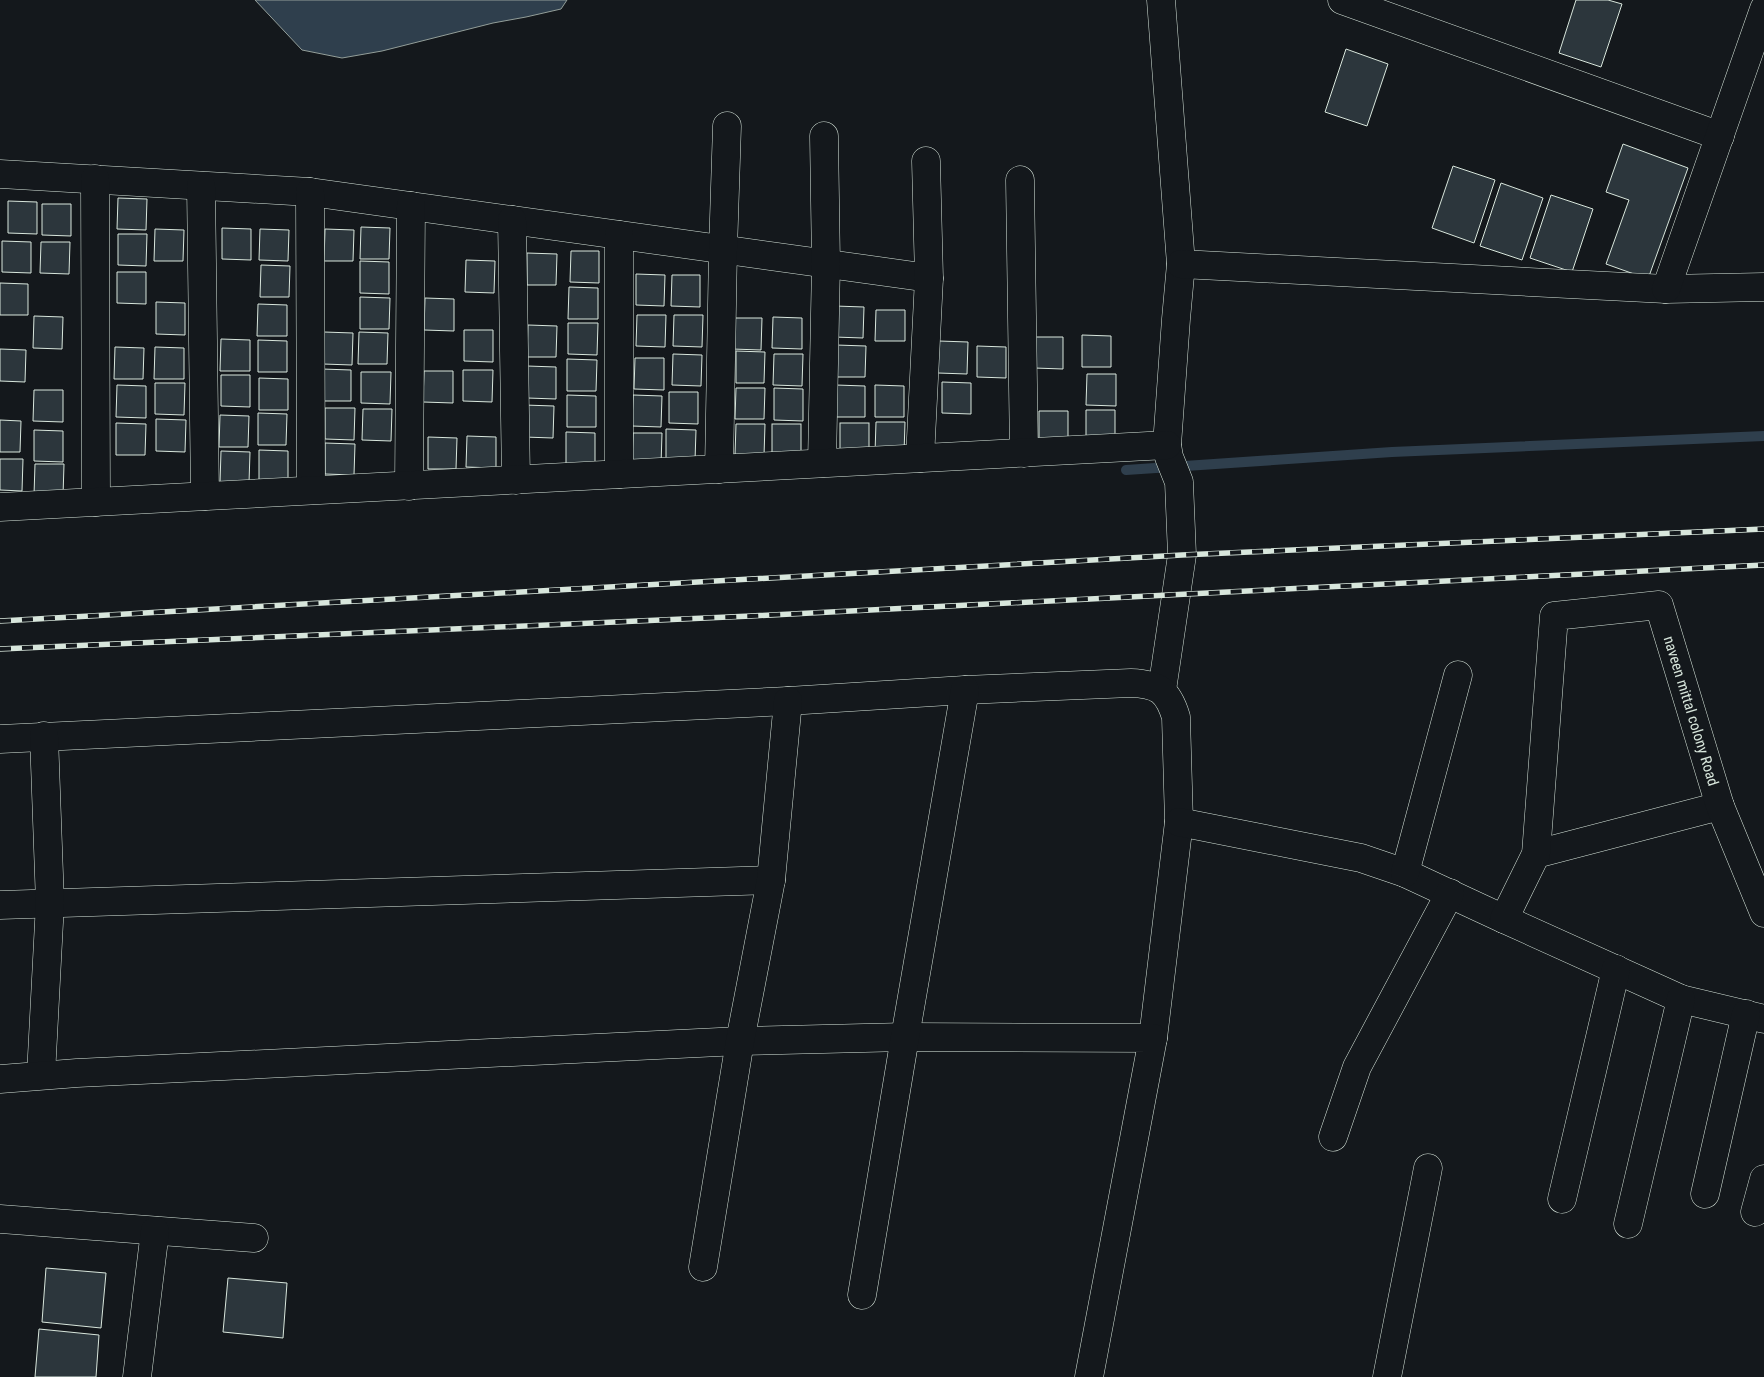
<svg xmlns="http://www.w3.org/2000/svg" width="1764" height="1377" font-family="'Roboto Condensed',sans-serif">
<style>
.water{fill:#2f3f4d;stroke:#939e99}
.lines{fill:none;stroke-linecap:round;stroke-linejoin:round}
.stream{stroke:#2f3f4d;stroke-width:10}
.building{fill:#2c363c;stroke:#d8e6dc}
.minor-casing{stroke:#d8e6dc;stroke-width:29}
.minor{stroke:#14181c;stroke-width:28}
.rail-casing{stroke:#d8e6dc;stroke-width:5.5}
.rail{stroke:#14181c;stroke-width:4;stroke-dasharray:11;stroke-linecap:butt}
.labels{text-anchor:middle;stroke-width:4;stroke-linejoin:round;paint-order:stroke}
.street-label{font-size:15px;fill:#d8e6dc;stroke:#14181c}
</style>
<rect width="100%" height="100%" fill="#14181c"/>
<!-- water -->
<path class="water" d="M255,0H567L561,9L526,17L493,23L382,51L342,58L302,50Z"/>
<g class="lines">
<!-- stream -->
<path class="stream" d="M1126,470L1392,452L1764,436"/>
</g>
<!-- building -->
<g class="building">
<path d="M1576,0H1608L1622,4L1601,67L1559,53Z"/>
<path d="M1346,49L1388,64L1367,126L1325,112Z"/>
<path d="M1623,144L1688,168L1648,279L1606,264L1629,200L1606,192Z"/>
<path d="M1453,166L1495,180L1474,243L1432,228Z"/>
<path d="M1501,183L1543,198L1522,260L1480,246Z"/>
<path d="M1551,195L1593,209L1572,272L1530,258Z"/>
<path d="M118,198L147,199L146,230L117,229Z"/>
<path d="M8,201L37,202V234L8,233Z"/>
<path d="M42,204H71V236L42,235Z"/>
<path d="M361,227L390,228L389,259H360Z"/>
<path d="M222,228L251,229V260L222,259Z"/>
<path d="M155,229L184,230L183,261H154Z"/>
<path d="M260,229L289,230L288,261L259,260Z"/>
<path d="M325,229L354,230L353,261H324Z"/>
<path d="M118,234H147L146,266L118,265Z"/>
<path d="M2,241L31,242V273L2,272Z"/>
<path d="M41,242H70L69,274L40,273Z"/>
<path d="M571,251H599V283L570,282Z"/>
<path d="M527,253L557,254L556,285H527Z"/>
<path d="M466,260L495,261L494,293L465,292Z"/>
<path d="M360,261L389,262V294L360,293Z"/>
<path d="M261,265L290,266L289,297H260Z"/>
<path d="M117,272H146V304L117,303Z"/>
<path d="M636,274L665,275L664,306L636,305Z"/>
<path d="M672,275H700V307L671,306Z"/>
<path d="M0,283L28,284V315H0Z"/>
<path d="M569,287L598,288V319H568Z"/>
<path d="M360,297L390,298L389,329H360Z"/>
<path d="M425,298L454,299V331L424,330Z"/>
<path d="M156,302L185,303V335L156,334Z"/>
<path d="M258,304L287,305V336H257Z"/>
<path d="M835,306L864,307L863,338L834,337Z"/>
<path d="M876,310H905V341H875Z"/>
<path d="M637,315H666L665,347L636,346Z"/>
<path d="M674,315H703L702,347L673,346Z"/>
<path d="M34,316L63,317L62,349L33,348Z"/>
<path d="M773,317L802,318V349L772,348Z"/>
<path d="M732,318H762L761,350L732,349Z"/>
<path d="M568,323H598L597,355L568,354Z"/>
<path d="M528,325L557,326L556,357H527Z"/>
<path d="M464,330H493V362L464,361Z"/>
<path d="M324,332L353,333L352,365L323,364Z"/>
<path d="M359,332L388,333L387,364H358Z"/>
<path d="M1082,335L1111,336V367H1082Z"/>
<path d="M1034,337H1063V369L1034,368Z"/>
<path d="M221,339L250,340V371H220Z"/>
<path d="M258,340L287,341V372H258Z"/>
<path d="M939,341L968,342L967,374L938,373Z"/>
<path d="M836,345L866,346L865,377H836Z"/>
<path d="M977,346L1006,347V378L977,377Z"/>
<path d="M115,347L144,348L143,379H114Z"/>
<path d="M155,347L184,348V379H154Z"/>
<path d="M0,349L26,350L25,382L0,381Z"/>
<path d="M736,351L765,352L764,383H736Z"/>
<path d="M673,354L702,355L701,386L672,385Z"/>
<path d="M774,354H803L802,386L773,385Z"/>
<path d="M635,358H664V390L634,389Z"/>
<path d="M567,359L597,360L596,391H567Z"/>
<path d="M527,366L556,367V399L527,398Z"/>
<path d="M322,369L351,370V401H321Z"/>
<path d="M463,370H493L492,402L463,401Z"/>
<path d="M424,371H453V403L423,402Z"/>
<path d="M361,372H391L390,404L361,403Z"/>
<path d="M1087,374H1116V406L1086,405Z"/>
<path d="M221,375H250V407L221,406Z"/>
<path d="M259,378L288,379V410H259Z"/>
<path d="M942,382L971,383V414L942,413Z"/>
<path d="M155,383H185L184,415L155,414Z"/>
<path d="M117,385L146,386V418L116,417Z"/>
<path d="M836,385L865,386V417H836Z"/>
<path d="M875,385L904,386V417H875Z"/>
<path d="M736,388H765L764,419H735Z"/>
<path d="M774,388L803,389V421L774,420Z"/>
<path d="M34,390H63V422L33,421Z"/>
<path d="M669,392H698V424L669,423Z"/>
<path d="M567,395L596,396V427H567Z"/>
<path d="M633,395L662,396L661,427L632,426Z"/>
<path d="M524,405L554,406L553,438L524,437Z"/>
<path d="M325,408H355L354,440L325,439Z"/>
<path d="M363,409H392L391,441L362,440Z"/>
<path d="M1086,410H1115V442L1086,441Z"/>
<path d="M1039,411H1068V443L1039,442Z"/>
<path d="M258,413L287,414L286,445H258Z"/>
<path d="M220,415L249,416L248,447H219Z"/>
<path d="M156,419L186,420L185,452L156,451Z"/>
<path d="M0,420L21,421L20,452H0Z"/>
<path d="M876,422H905L904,454L875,453Z"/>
<path d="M116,423L146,424L145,455H116Z"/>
<rect x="840" y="423" width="29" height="32"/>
<path d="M736,424H765L764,456L735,455Z"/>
<rect x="772" y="424" width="29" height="32"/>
<path d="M666,429L696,430L695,461H666Z"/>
<path d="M34,430L63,431V462L34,461Z"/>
<path d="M566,432L595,433V465L566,464Z"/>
<path d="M633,433H662L661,465H632Z"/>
<path d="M467,436L496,437V468L466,467Z"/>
<path d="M428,437L457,438L456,469H428Z"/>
<path d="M325,443L355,444L354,475L325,474Z"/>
<path d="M259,450L288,451V482L259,481Z"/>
<path d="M221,451L250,452L249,483H220Z"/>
<path d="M0,459H23L22,491L0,490Z"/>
<path d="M35,464H64L63,496L34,495Z"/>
<path d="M46,1268L106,1273L101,1328L42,1322Z"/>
<path d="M228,1278L287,1283L283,1338L223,1332Z"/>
<path d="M39,1329L99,1335L96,1377H35Z"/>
</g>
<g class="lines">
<!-- minor casing -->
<g class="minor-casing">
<g id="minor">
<path d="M1161,0L1181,264L1176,319L1167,445L1169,457L1179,482L1182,555L1162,690"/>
<path d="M1342,0L1720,136"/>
<path d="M0,174L310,192L929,278"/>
<path d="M95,179L96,502"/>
<path d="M1020,180L1024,453"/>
<path d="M201,186L205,496"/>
<path d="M310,192L311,490"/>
<path d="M512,220L516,480"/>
<path d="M619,235V474"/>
<path d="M1181,264L1666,289L1764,287"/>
<path d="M1666,289L1764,9"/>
<path d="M920,458L929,278L926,161"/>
<path d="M822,463L826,264L824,136"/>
<path d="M719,469L723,250L727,126"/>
<path d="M409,486L411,206"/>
<path d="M0,507L1167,445"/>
<path d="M0,739L788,701L965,690L1131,683C1159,684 1168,691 1176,717L1179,822L1153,1038"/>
<path d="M1179,822L1361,858L1405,873L1504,919"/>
<path d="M1536,854L1720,806"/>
<path d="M1405,873L1458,675"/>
<path d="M0,905L771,880"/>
<path d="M1764,913L1720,806L1659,605L1554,616L1536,854L1504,919L1681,999L1764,1019"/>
<path d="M41,1075L50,903L44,736"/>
<path d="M0,1079L77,1073L740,1041L905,1037L1153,1038L1089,1377"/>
<path d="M1333,1137L1357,1067L1450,893"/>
<path d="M1705,1194L1746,1014"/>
<path d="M1562,1199L1616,969"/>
<path d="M1755,1212L1764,1179"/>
<path d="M0,1219L254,1238"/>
<path d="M1628,1224L1681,999"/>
<path d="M703,1267L740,1041L771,880L788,701"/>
<path d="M862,1295L905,1037L965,690"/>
<path d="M137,1377L155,1231"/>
<path d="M1387,1377L1428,1168"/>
</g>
</g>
<!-- minor -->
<use href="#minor" class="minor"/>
<!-- rail casing -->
<g class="rail-casing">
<g id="rail">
<path d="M0,621L1182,555L1764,529"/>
<path d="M0,649L751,616L1764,565"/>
</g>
</g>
<!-- rail -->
<use href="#rail" class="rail"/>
</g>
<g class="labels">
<!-- street labels -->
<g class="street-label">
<text transform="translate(1691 711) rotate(73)" y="5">naveen mittal colony Road</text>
</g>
</g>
</svg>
